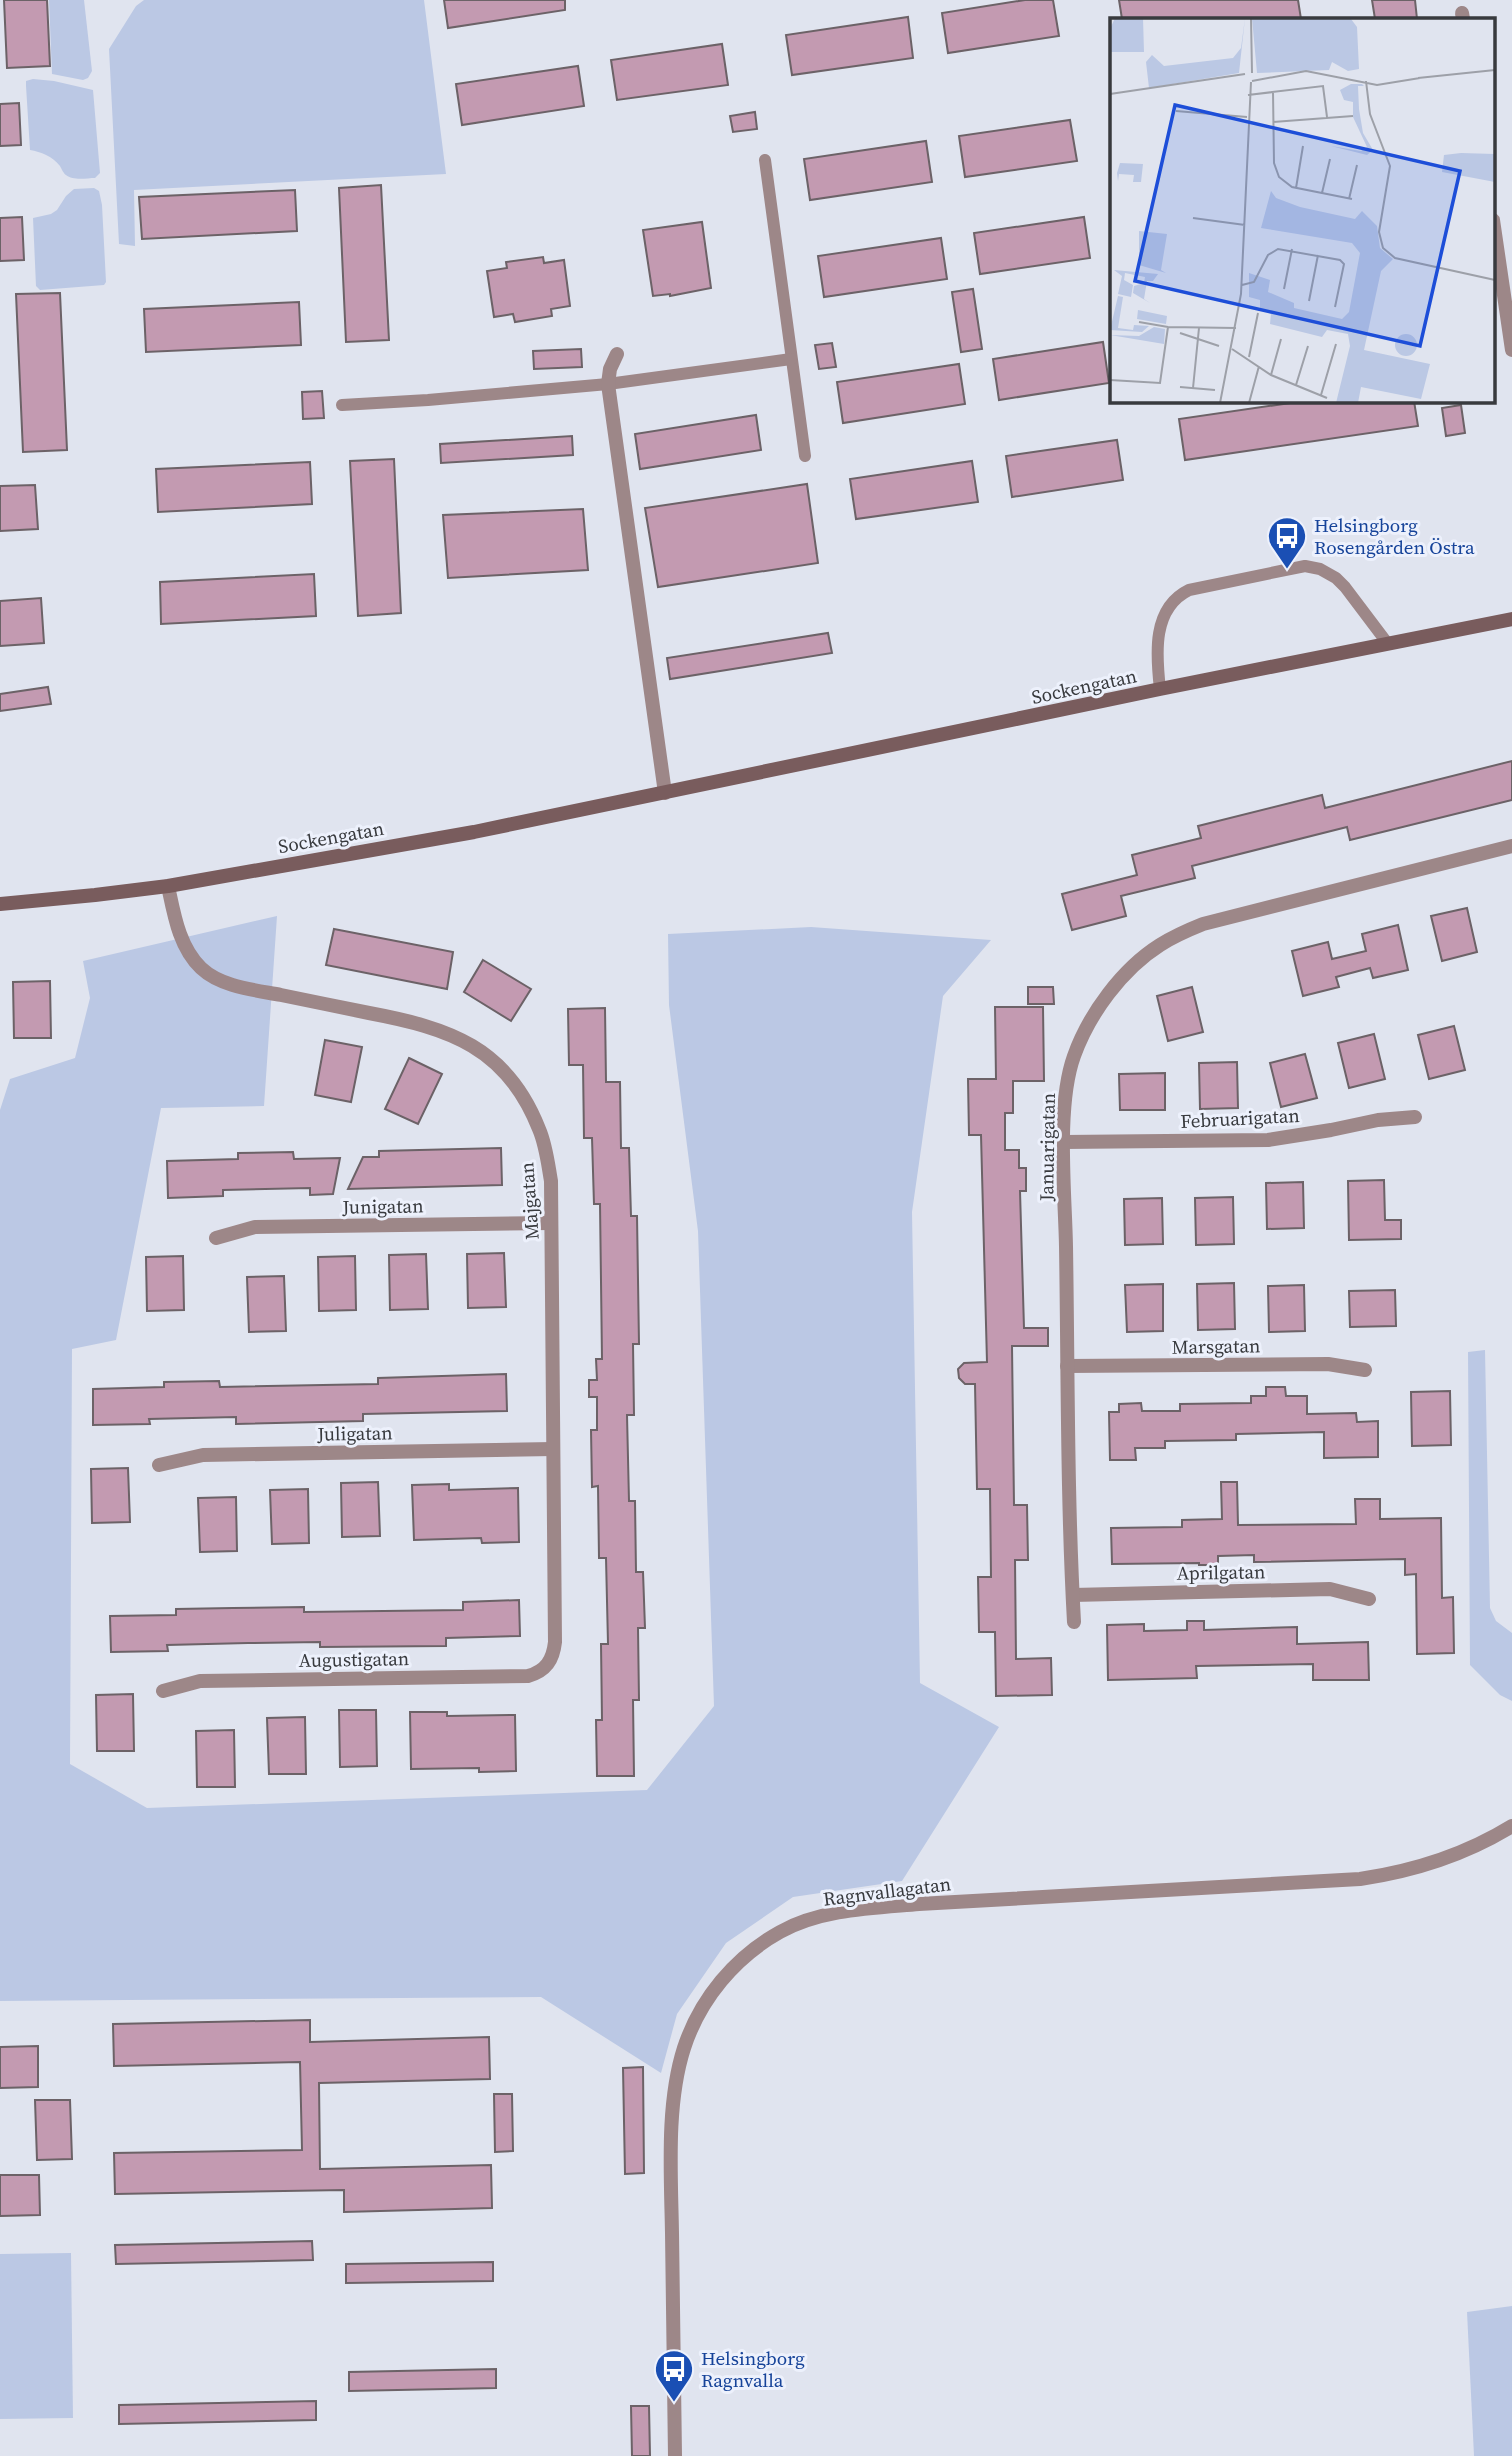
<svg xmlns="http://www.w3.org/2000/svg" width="1512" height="2456" font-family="'Source Serif 4',serif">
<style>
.green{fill:#bbc8e4}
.building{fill:#c39ab1;stroke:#6c6267;stroke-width:2}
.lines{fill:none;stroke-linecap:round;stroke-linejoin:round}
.lane{stroke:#9d8788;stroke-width:12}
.street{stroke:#9d8788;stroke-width:14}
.secondary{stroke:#795c5d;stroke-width:14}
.labels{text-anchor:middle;stroke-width:6;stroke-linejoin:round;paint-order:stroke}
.transit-label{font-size:19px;fill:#164399;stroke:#edf1fc;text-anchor:start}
.street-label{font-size:19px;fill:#383a3e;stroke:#edf1fc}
.inset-road{fill:none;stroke:#9da0a8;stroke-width:2}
.view{fill:#1d4ed8;fill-opacity:0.15;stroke:#1d4ed8;stroke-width:3.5}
.inset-edge{fill:none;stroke:#383a3e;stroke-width:3.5}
</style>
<rect width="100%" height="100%" fill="#e0e4ef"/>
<!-- green -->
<g class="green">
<path d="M49,0H84L92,71L88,78L83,80L52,74Z"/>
<path d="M144,0H424L446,174L134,190L135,246L119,244L109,49L136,6Z"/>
<path d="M33,79L54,81L93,90L100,173L95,178C87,178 73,181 66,175C64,174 61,168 60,166C52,156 41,152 30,150L26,86V81Z"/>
<path d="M94,188L99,191L102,205L106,282L104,285L40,290L36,286L33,218L51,214L57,210L66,196L74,189Z"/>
<path d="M277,916L264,1106L161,1108L116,1340L72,1349L70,1764L147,1808L647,1790L714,1706L698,1231L669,1005L668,934L811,927L991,940L943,996L912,1212L920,1683L999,1727L902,1881L793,1897L726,1943L677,2014L661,2073L541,1997L0,2001V1110L10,1079L75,1058L90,998L83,961Z"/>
<path d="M1485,1350L1490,1608L1496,1621L1512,1633V1701L1500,1695L1470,1665L1468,1352Z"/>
<path d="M71,2253L73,2418L0,2419V2254Z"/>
<path d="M1512,2306V2456H1474L1467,2312Z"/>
</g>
<!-- building -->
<g class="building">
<path d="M4,0H47L50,66L7,68Z"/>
<path d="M444,0H565V10L448,28Z"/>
<path d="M1025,0H1053L1059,36L948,53L942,13Z"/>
<path d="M1119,0H1298L1301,19H1122Z"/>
<path d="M1372,0H1415L1417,19H1375Z"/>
<path d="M908,17L913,58L792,75L786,35Z"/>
<path d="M722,44L728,85L617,100L611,60Z"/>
<path d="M578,66L584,106L462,125L456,84Z"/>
<path d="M19,103L21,145L0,146V104Z"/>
<path d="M755,112L757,129L733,132L730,116Z"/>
<path d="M1070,120L1077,161L965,177L959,136Z"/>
<path d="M926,141L932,182L810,200L804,159Z"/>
<path d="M381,185L389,340L346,342L339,188Z"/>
<path d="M295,190L297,231L142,239L139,197Z"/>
<path d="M22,217L24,260L0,261V218Z"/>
<path d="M1084,217L1090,258L980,274L974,233Z"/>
<path d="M702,222L711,288L670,296V294L653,296L643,230Z"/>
<path d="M941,238L947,279L824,297L818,256Z"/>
<path d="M543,257L544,263L564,260L570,306L551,309L552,316L515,322L513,314L494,317L487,271L507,268L506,262Z"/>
<path d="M973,289L982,349L961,352L952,292Z"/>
<path d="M60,293L67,450L23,452L16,294Z"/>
<path d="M299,302L301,345L146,352L144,309Z"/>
<path d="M1103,342L1109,383L999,400L993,359Z"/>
<path d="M832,343L836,367L819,369L815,345Z"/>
<path d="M581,349L582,367L534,369L533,351Z"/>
<path d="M959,364L965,404L843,423L837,382Z"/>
<path d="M322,391L324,418L303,419L302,392Z"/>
<path d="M1304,401H1414L1418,426L1185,460L1179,419Z"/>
<path d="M1461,405L1465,433L1446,436L1442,408Z"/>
<path d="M756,415L761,450L640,469L635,434Z"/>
<path d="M572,436L573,455L441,463L440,444Z"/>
<path d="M1117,440L1123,480L1012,497L1006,456Z"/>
<path d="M394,459L401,613L358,616L350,461Z"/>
<path d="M972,461L978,502L856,519L850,479Z"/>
<path d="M310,462L312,504L158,512L156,469Z"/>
<path d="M807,484L818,563L658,587L645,508Z"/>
<path d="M35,485L38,529L0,531V486Z"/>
<path d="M583,509L588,570L448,578L443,515Z"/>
<path d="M314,574L316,616L161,624L160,582Z"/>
<path d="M41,598L44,643L0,646V601Z"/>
<path d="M828,633L832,653L670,679L667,658Z"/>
<path d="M48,687L51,704L0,711V694Z"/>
<path d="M1512,761V800L1350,840L1347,827L1192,866L1195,878L1121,896L1126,916L1072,930L1062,894L1137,875L1132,855L1201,838L1198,826L1322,795L1325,808Z"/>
<path d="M1467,908L1477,952L1442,961L1431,916Z"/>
<path d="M1398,925L1408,970L1373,978L1370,968L1336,977L1339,987L1303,996L1292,951L1328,942L1332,959L1366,951L1362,934Z"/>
<path d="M334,929L453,952L447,989L326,965Z"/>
<path d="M483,960L531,989L511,1021L464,992Z"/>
<path d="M50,981L51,1038H14L13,982Z"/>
<path d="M1028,987H1053L1054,1004H1028Z"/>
<path d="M1192,987L1203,1032L1168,1041L1157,996Z"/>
<path d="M995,1007H1043L1044,1081H1013V1113H1005V1150H1019V1168H1026V1191H1020L1024,1328H1048V1346H1012L1014,1505H1027L1028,1560H1015L1016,1659L1051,1658L1052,1695L996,1696L995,1632H979L978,1577H991L990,1489H977L975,1384H965L959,1378L958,1369L964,1363L987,1362L981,1135H969L968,1079H996Z"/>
<path d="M605,1008L606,1082H620L621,1148H629L631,1216H637L639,1344H633L634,1415H627L629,1501H635L636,1572H643L645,1628H638L639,1700H633L634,1776H597L596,1720H602L601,1644H608L606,1558H599L598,1486L592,1487L591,1430H597V1397H589V1380H597L596,1359H602L600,1204H594L592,1138H584L583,1065H569L568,1009Z"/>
<path d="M1454,1026L1465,1070L1429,1079L1418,1035Z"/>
<path d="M1374,1034L1385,1079L1349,1088L1338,1043Z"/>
<path d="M325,1040L362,1047L351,1102L315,1095Z"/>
<path d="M1305,1054L1317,1098L1281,1107L1270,1063Z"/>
<path d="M409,1058L442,1074L418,1124L385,1109Z"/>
<path d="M1237,1062L1238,1108L1200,1109L1199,1063Z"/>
<path d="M1165,1073V1110H1120L1119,1074Z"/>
<path d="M501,1148L502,1185L348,1189L363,1157H379V1151Z"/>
<path d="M293,1152L294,1159L340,1158L333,1194L310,1195V1188L223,1190V1196L168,1198L167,1161L238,1159V1153Z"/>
<path d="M1384,1180L1385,1220H1401V1239L1349,1240L1348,1181Z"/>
<path d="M1303,1182L1304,1228L1267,1229L1266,1183Z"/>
<path d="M1233,1197L1234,1244L1196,1245L1195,1198Z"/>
<path d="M1162,1198L1163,1244L1125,1245L1124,1199Z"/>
<path d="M504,1253L506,1307L468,1308L467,1254Z"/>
<path d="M426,1254L428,1309L390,1310L389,1255Z"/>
<path d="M183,1256L184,1310L147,1311L146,1257Z"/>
<path d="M355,1256L356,1310L319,1311L318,1257Z"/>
<path d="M284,1276L286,1331L249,1332L247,1277Z"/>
<path d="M1234,1283L1235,1329L1198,1330L1197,1284Z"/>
<path d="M1163,1284V1331L1127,1332L1125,1285Z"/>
<path d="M1304,1285L1305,1331L1269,1332L1268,1286Z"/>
<path d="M1395,1290L1396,1326L1350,1327L1349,1291Z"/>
<path d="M506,1374L507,1411L363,1414V1421L236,1424V1417L149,1419L150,1424L93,1425V1389L164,1387V1382L219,1381L220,1387L378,1384V1378Z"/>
<path d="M1266,1387H1285L1286,1396H1307V1414L1356,1413L1357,1422L1378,1421V1457L1324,1458V1432L1236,1434V1440L1165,1441V1448H1135L1136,1460H1110L1109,1412H1119V1404L1141,1403L1142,1411H1180V1404L1251,1403V1396H1266Z"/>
<path d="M1450,1391L1451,1445L1412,1446L1411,1392Z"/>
<path d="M128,1468L130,1522L92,1523L91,1469Z"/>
<path d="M378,1482L380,1536L342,1537L341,1483Z"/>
<path d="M1221,1482H1237L1238,1525L1356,1524L1355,1499H1380V1519L1441,1518L1442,1598L1453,1597L1454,1653L1417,1654L1416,1574L1405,1575V1559L1254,1562V1555L1218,1556V1565H1199V1563L1112,1564L1111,1528L1182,1527V1520L1222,1519Z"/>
<path d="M449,1484V1490L518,1488L519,1542L482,1543L481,1538L414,1540L412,1485Z"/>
<path d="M308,1489L309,1543L272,1544L270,1490Z"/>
<path d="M236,1497L237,1551L200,1552L198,1498Z"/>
<path d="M519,1600L520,1636L446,1638V1646L320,1647V1642L248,1643L167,1645L168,1651L111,1652L110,1616L176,1615V1609L233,1608L304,1607V1612L463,1610V1602Z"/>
<path d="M1187,1621H1204V1630L1297,1627V1644L1368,1642L1369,1680H1313V1664L1196,1666L1197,1678L1108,1680L1107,1625L1144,1624V1631L1187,1630Z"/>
<path d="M133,1694L134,1751H97L96,1695Z"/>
<path d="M339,1710H376L377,1766L340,1767Z"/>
<path d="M410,1712H447V1716L515,1715L516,1771L479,1772V1768L411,1769Z"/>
<path d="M305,1717L306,1774H269L267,1718Z"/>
<path d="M234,1730L235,1787H197L196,1731Z"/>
<path d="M310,2020V2042L489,2037L490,2079L319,2083L320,2169L491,2165L492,2208L344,2212V2190L115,2194L114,2153L302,2150L300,2062L114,2066L113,2024Z"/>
<path d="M38,2046V2087L0,2088V2047Z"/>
<path d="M643,2067L644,2173L625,2174L623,2068Z"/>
<path d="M494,2094H512L513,2151L495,2152Z"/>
<path d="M35,2100H70L72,2159L37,2160Z"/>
<path d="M0,2175H39L40,2215L0,2216Z"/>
<path d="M312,2241L313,2260L116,2264L115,2245Z"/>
<path d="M493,2262V2281L346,2283V2264Z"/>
<path d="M496,2369V2388L349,2391V2372Z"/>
<path d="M316,2401V2420L119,2424V2405Z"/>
<path d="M631,2406H649L650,2456H632Z"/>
</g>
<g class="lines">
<!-- lane -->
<g class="lane">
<path d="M765,160L805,456"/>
<path d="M342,405L428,400L608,384L791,359"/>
<path d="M1160,689C1156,654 1152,608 1189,590L1305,566L1320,569L1336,578L1345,587L1388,644"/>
</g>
<!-- street -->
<g class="street">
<path d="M1462,13L1463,19"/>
<path d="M1493,220L1512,350"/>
<path d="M617,354L610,369L608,384L665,793"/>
<path d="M1064,1142L1268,1140L1331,1130L1378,1120L1415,1117"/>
<path d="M216,1238L255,1227L551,1223"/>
<path d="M1067,1366L1328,1364L1365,1370"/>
<path d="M159,1465L203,1455L553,1449"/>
<path d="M1073,1595L1330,1589L1369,1599"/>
<path d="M1074,1622C1067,1497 1068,1371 1066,1246C1065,1193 1056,1106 1074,1056C1089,1014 1122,969 1160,945C1174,936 1188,930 1203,924L1512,846"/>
<path d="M163,1691L200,1681L528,1676C546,1671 553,1660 555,1642L551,1181C548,1164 546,1145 539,1129C507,1047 449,1028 369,1013C340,1007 310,1001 281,995C255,990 221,987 201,968C179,947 174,914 168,886"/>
<path d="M675,2456C674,2382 673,2307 672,2233C671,2174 666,2104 684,2048C700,1999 735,1957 780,1932C821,1909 873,1908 919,1904L1360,1879C1414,1871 1465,1855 1512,1826"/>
</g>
<!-- secondary -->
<path class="secondary" d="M0,904L95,895L168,886L474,832L1160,689L1512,619"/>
</g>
<!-- icons -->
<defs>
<g id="bus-pin" transform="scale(2.0125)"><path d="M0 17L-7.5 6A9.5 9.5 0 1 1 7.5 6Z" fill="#1a4fb4" stroke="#edf1fc"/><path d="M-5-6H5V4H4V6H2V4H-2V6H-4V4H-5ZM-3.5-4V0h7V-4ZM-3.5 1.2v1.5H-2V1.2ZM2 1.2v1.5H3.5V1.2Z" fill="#fff"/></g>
</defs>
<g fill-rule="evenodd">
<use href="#bus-pin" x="1287" y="536"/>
<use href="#bus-pin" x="674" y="2369"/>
</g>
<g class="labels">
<!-- transit labels -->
<g class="transit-label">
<text x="1314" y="532">Helsingborg<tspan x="1314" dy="22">Rosengården Östra</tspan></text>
<text x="701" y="2365">Helsingborg<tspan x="701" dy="22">Ragnvalla</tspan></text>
</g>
<!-- street labels -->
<g class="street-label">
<text transform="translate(1084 686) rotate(-12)" y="7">Sockengatan</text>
<text transform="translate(331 837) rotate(-10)" y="7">Sockengatan</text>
<text transform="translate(1240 1118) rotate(-3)" y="7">Februarigatan</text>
<text transform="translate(1047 1147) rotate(-89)" y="7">Januarigatan</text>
<text transform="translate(529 1201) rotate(-94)" y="7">Majgatan</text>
<text transform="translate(383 1206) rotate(-1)" y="7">Junigatan</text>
<text transform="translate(1216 1346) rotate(-1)" y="7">Marsgatan</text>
<text transform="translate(355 1433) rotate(-1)" y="7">Juligatan</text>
<text transform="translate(1221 1572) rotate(-1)" y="7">Aprilgatan</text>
<text transform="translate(354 1659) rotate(-1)" y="7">Augustigatan</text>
<text transform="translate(887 1891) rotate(-7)" y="7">Ragnvallagatan</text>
</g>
</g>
<!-- overview -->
<g transform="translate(1110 18)">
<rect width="385" height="385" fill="#e0e4ef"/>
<path d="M5,0H33L34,34H0V11ZM135,0L129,55L39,70L36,44L42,37L54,48L123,40L131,30ZM142,0L241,1L247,9L249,51L238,53L222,44L219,52L147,55ZM241,66H252L254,68H248L249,91L253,115L263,132L257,137L221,128L251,133L257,129L243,99V84L234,82L230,72ZM351,135L385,136V164L332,154L334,137ZM10,145L33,146L31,164H23L24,157L9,156L8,163L7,155ZM161,173L166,180L190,189L245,201L252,193L267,208L270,230L283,241L271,253L254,332L320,346L311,381L251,369L248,385H226L240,328L238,316L217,312L212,319L160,306L161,296L150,290V282L139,279V255L160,262L158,274L184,285V290L232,301L239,294L250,235L242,225L151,210ZM29,213L57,216L51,252L56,255L29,247ZM4,252L48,256L43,263H37L34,281L40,285L23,275L24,268L34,265L35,259L15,255L14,262L23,267L21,279L8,276L12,258ZM8,278L13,279L8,310L23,312L24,307L39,308L32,314L0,312ZM28,292L57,298L56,306L27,301ZM44,309L55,311L54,326L0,317L29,318ZM285 327a11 11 0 1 1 22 0a11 11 0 1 1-22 0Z" fill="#bbc8e4"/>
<path class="inset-road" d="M141,0L142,55M308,60L385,52M142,63L196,53L267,67L310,60M256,63L260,96L280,148L269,214L273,230L285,240L385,262M163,74L164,145L169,159L182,169L242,181M0,76L135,56M138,77L213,68L217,99M66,93L137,99M163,104L243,98M186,170L193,128M212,175L220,141M239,181L247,147M83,200L135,207M132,267L144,264L158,237L168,231L230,242L234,246L225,289M174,271L182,231M199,283L208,237M29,304L58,309L126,310M70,315L109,328M122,331L161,357L217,380M139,339L148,295M161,357L171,321M0,362L50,365L58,309M186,367L198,328M70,369L105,372M83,370L89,310M211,377L226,326M110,385L131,276L141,64M139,385L149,348"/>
<path class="view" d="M65,87L350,153L310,328L25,263Z"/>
<rect width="385" height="385" class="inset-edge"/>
</g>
</svg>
